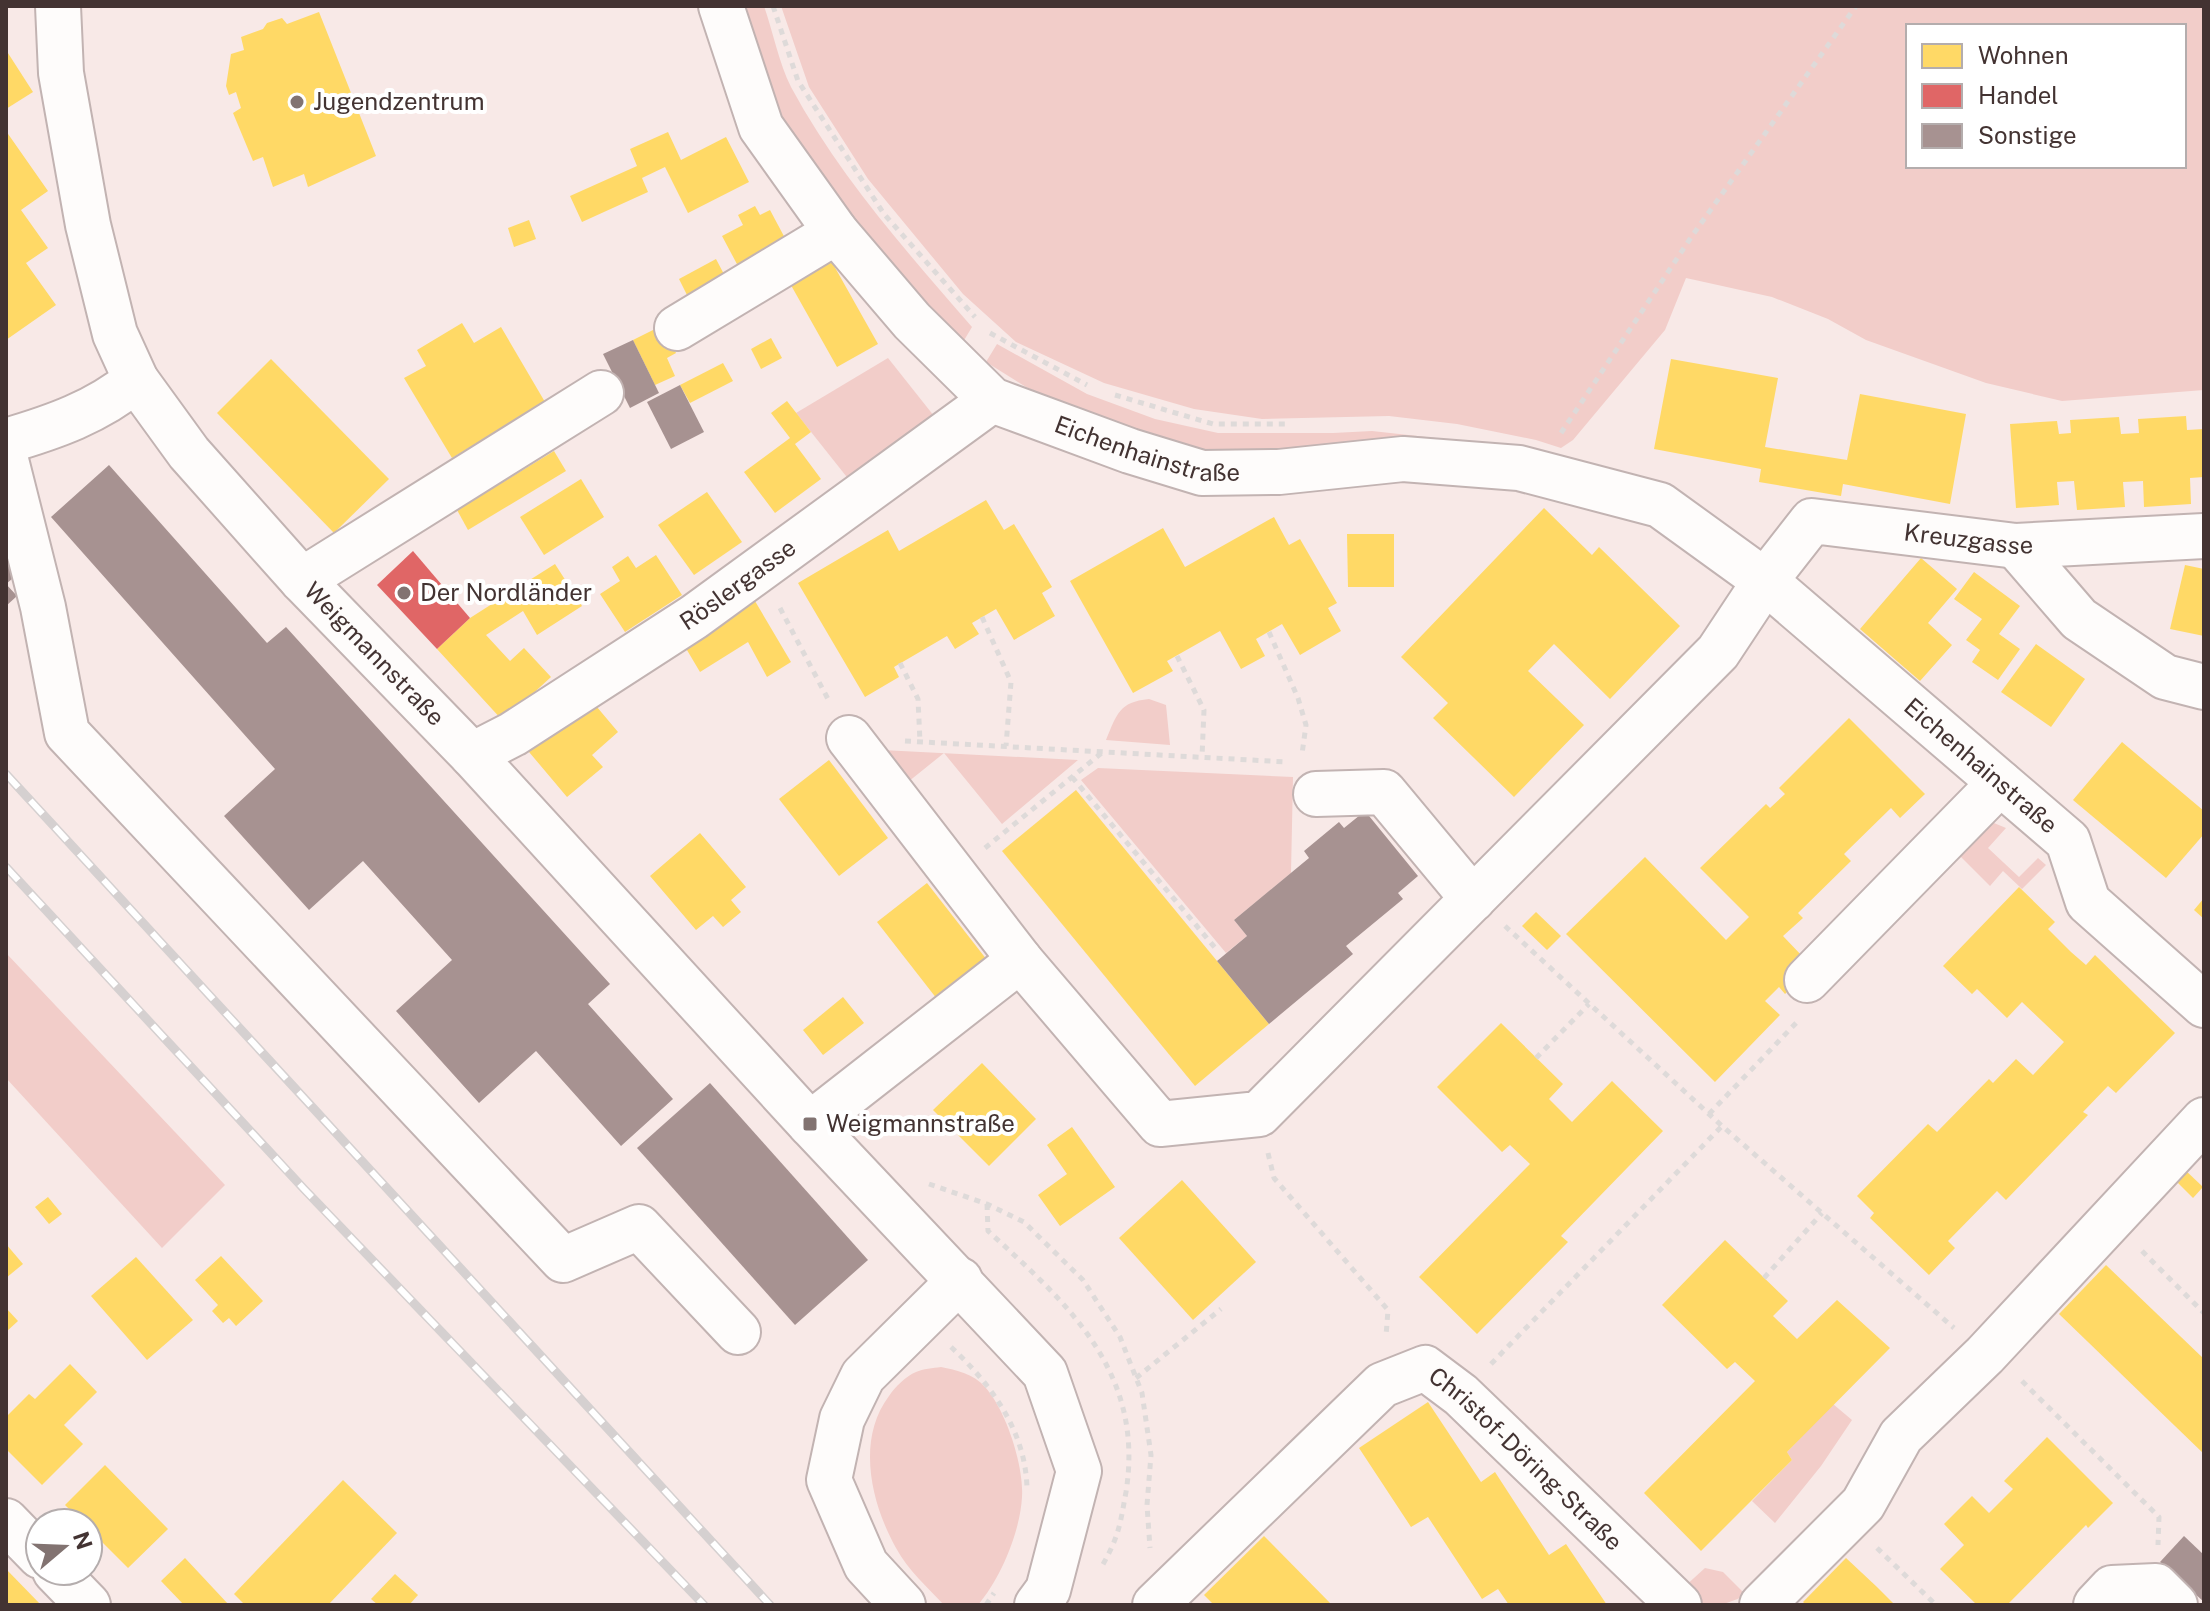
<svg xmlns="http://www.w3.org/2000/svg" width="2210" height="1611" font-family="'Public Sans',sans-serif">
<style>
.green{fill:#f2cdc9;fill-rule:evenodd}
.homes{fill:#ffd966}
.shops{fill:#e06666}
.building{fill:#a79291}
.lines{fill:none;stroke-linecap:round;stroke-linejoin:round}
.minor-casing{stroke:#c2b3b2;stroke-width:48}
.path{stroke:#dedad9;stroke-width:5;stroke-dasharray:6 6;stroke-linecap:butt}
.minor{stroke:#fefcfb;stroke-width:44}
.rail-casing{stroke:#d5d0d0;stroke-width:9}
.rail{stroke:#fff;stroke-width:6;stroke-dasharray:18;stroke-linecap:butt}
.poi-dot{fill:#827371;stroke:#fff;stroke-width:3}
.labels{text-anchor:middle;stroke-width:8;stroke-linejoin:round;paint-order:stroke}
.poi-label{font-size:24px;fill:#433332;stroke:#fff;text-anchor:start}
.street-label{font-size:24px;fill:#433332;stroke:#fff}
</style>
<rect width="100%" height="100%" fill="#f8e9e7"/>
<!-- green -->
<g class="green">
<path d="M741,6H764C773,32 779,63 791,87C839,176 907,252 972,327L963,342L873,251L774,108Z"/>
<path d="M781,6H2204V390L2062,401L1986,383L1866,340L1828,319L1772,297L1686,278L1665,330L1573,440L1561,448L1536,440L1457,424L1389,416L1262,419L1194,409L1104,383L1016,342L963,294L868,179L809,87ZM2184,26V166H1908V26Z"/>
<path d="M997,344L1087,394L1155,419L1218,433H1333L1372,431L1472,442L1228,455L1170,443L1110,426L1026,387L986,362Z"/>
<path d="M888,358L934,416L850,481L796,413Z"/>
<path d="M1149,699L1166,705L1170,745L1106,740C1117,714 1119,702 1149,699Z"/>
<path d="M882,750L1078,760L1002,824L944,753L908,782Z"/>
<path d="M1098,768L1293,777L1291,873L1234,920L1247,936L1226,953L1081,780Z"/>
<path d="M1994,823L2006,828L1988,848L2019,877L2038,858L2046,865L2022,889L2003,871L1990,886L1959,855Z"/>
<path d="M6,953L225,1185L162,1248L6,1078Z"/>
<path d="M941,1367C956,1370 974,1374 985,1387C1006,1410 1024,1466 1022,1497C1020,1532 1001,1578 978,1605H944C927,1587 908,1570 896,1548C871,1503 856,1440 889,1396C895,1387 906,1376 916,1372C923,1369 933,1368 941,1367Z"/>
<path d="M1833,1404L1852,1420L1821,1466L1775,1523L1752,1501L1792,1460L1787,1452Z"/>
<path d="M1705,1568L1723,1572L1746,1595C1719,1608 1704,1611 1683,1588Z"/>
</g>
<!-- homes -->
<g class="homes">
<path d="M319,12L376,156L308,187L304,174L273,187L263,157L253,161L233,113L241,108L236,92L229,95L226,86L231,54L244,50L241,37L263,29L267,23L282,18L287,24Z"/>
<path d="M6,50L33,92L6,109Z"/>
<path d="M6,131L48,191L21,210L48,248L26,263L56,305L6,340Z"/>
<path d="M668,132L681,160L726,137L749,182L688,213L665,167L642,178L648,192L582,222L570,196L637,166L630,149Z"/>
<path d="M755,206L760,215L770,210L786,240L738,266L722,236L743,225L738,215Z"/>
<path d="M529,220L536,239L514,247L508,228Z"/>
<path d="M824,248L878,344L837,367L783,271Z"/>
<path d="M716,259L726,278L688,297L679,279Z"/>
<path d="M462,323L474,343L501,327L545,402L452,458L404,378L426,366L417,350Z"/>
<path d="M663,325L676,353L667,358L675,376L655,385L633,340Z"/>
<path d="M771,338L782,358L761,369L751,349Z"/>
<path d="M271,359L389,479L334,533L217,413Z"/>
<path d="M1671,359L1778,378L1765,447L1847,460L1860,394L1966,414L1950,504L1843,484L1841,496L1759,482L1761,469L1654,449Z"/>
<path d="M723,363L733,381L690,403L680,385Z"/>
<path d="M787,401L811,432L795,444L821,479L775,513L744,472L790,438L771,413Z"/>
<path d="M2186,416L2187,430L2204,429V477L2190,478L2191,504L2144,507L2143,481L2123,482L2125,507L2077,510L2074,481L2057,482L2059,505L2016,508L2010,424L2057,421L2059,434L2071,433L2070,420L2119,417L2121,434L2139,433L2138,419Z"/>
<path d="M554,451L566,471L468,530L457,510Z"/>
<path d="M581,479L604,517L544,555L520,517Z"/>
<path d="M707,492L742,542L694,575L658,525Z"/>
<path d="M986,500L1004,530L1014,524L1052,587L1042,593L1055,616L1014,640L996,609L972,623L979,634L955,649L947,636L894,667L899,677L865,697L798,583L888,530L899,551Z"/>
<path d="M1544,508L1592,555L1599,547L1680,626L1610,699L1554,644L1528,671L1584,725L1514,797L1433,718L1448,703L1401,657Z"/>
<path d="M1274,517L1289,545L1300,539L1337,603L1328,608L1341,631L1300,655L1282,624L1256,639L1265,656L1241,669L1220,631L1167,661L1173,671L1133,693L1070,581L1163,528L1185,567Z"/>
<path d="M1347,534H1394V587H1348Z"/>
<path d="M656,555L682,595L625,632L600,594L620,581L612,567L628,556L636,568Z"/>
<path d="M1921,558L1957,589L1928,623L1952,645L1920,681L1860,629Z"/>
<path d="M555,564L582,606L537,635L523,611L486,635L510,661L524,648L551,677L503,721L437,649L470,618Z"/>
<path d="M2185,565L2204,569V636L2170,629Z"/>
<path d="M1974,572L2020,606L1999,634L2020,649L1998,680L1972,662L1980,650L1966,640L1982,619L1954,599Z"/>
<path d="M752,596L791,662L767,677L748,642L700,672L681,640Z"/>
<path d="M2036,644L2085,679L2051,727L2001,692Z"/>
<path d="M586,694L618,732L592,755L603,767L567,797L524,746Z"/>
<path d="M1849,718L1925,794L1900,818L1891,808L1844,854L1851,861L1798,913L1803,918L1783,936L1803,957L1800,979L1785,994L1779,987L1765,1001L1780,1015L1715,1082L1566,934L1645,857L1726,940L1749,917L1700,868L1766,804L1770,808L1785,794L1779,788Z"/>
<path d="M2122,742L2204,811V834L2166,878L2073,800Z"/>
<path d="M829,760L888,838L839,876L779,799Z"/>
<path d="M1076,790L1269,1024L1195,1086L1002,851Z"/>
<path d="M700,833L746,887L731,900L741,912L723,927L713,916L696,930L650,876Z"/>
<path d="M927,883L987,960L937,999L877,922Z"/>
<path d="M2019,887L2055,922L2048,929L2071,952L2086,965L2095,955L2175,1033L2116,1093L2108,1086L2083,1112L2088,1115L2006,1200L1997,1191L1948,1241L1955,1248L1929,1275L1870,1218L1874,1213L1857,1196L1928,1124L1937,1132L1989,1079L1993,1083L2016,1059L2033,1075L2064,1042L2022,1002L2007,1018L1977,989L1972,994L1943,966Z"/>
<path d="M2204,898V919L2194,910Z"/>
<path d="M1536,912L1561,936L1547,950L1522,926Z"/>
<path d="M843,997L864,1023L823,1055L803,1030Z"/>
<path d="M1501,1023L1563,1084L1549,1099L1572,1122L1612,1081L1663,1131L1561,1236L1568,1242L1477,1334L1419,1277L1530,1164L1510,1145L1502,1152L1437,1087Z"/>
<path d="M982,1063L1036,1119L989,1166L933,1110Z"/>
<path d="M1072,1127L1115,1187L1060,1226L1038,1195L1067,1174L1047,1145Z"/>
<path d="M2183,1168L2203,1187L2193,1198L2173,1178Z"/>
<path d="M1182,1180L1256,1262L1193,1320L1119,1238Z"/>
<path d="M48,1197L62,1214L49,1224L35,1207Z"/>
<path d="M1725,1240L1788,1301L1773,1316L1797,1339L1837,1300L1890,1348L1787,1452L1792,1460L1701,1551L1644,1493L1755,1381L1735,1362L1727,1369L1662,1305Z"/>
<path d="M6,1244L23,1264L6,1278Z"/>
<path d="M221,1256L263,1301L236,1326L229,1318L223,1323L212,1311L218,1305L195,1280Z"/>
<path d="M136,1257L193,1320L147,1360L91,1296Z"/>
<path d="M2106,1265L2204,1359V1454L2059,1314Z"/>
<path d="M6,1308L18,1321L6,1332Z"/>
<path d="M70,1364L97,1392L64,1425L83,1444L42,1485L6,1449V1417L29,1394L35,1399Z"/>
<path d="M1428,1402L1481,1482L1495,1472L1549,1555L1566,1544L1607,1605H1509L1498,1589L1482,1599L1428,1517L1411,1527L1359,1448Z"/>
<path d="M2047,1437L2113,1503L2088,1528L2086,1525L2007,1605H1977L1940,1569L1964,1545L1944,1524L1972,1496L1989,1513L2013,1489L2004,1481Z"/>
<path d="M105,1465L168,1529L128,1568L88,1528V1523H83L65,1505Z"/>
<path d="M343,1480L397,1533L328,1605H245L234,1594Z"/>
<path d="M1264,1536L1332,1605H1214L1204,1595Z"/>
<path d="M185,1558L229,1605H184L161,1581Z"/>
<path d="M1846,1558L1877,1587L1895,1605H1806L1803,1602Z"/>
<path d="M6,1569L41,1605H6Z"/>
<path d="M395,1574L418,1595L409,1605H378L371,1599Z"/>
</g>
<!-- shops -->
<path class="shops" d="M413,551L470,618L437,649L377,585Z"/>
<!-- building -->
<g class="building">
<path d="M633,340L659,393L630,408L603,354Z"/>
<path d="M680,385L704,432L671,449L647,402Z"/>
<path d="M109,465L267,643L286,627L610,984L588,1004L673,1099L621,1146L536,1051L479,1103L396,1011L452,960L363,861L309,910L224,816L275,769L51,517Z"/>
<path d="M6,546L25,568L6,584L17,596L6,606Z"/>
<path d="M1365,811L1418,876L1398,893L1403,899L1346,946L1353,954L1269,1024L1217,961L1247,936L1234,920L1309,858L1304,851L1339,822L1344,828Z"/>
<path d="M710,1083L868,1260L795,1325L637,1148Z"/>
<path d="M2184,1536L2204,1555V1602L2160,1562Z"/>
</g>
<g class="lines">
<!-- minor casing -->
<g class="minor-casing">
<g id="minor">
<path id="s1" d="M58,6L61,73L88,225L115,334L136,380L189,453L302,580L472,755L810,1124L1045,1373L1079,1471L1048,1590L1037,1605"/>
<path id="s2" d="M721,6L761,127L836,232L912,321L992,400L1130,451L1202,473L1279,472L1403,459L1519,468L1660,505L1765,581L2068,841L2088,902L2204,1005"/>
<path d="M677,328L836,232"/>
<path d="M6,441C54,427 97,412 136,380"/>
<path d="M6,460L43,607L67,733L563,1260L639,1227L738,1332"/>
<path d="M2016,546L2079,619L2165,677L2204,687"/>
<path d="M302,580L601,393"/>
<path d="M849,738L1020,960"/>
<path id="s3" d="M472,755L513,734L694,617L992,400"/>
<path d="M1316,794L1384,792L1473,899"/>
<path d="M1807,980L2000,783"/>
<path id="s4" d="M810,1124L1020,960L1160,1124L1259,1114L1718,652L1765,581L1812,521L2016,546L2204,536"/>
<path d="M6,1521L40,1556"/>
<path d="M55,1571L88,1605"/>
<path d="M903,1605L866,1565L829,1480L842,1419L863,1376L960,1280"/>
<path id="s5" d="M1155,1605L1382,1385L1425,1368L1461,1395L1679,1605"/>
<path d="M1762,1605L1863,1504L1901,1436L1985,1355L2204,1120"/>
<path d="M2096,1605L2112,1588L2156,1586L2175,1605"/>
</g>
</g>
<!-- path -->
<g class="path">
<path d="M773,6L798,81L884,214L975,317"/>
<path d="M990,333L1087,385"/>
<path d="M1115,395L1213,424H1289"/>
<path d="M1561,433L1692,236L1856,6"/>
<path d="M780,608L829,701"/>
<path d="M982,617L1011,682L1006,746"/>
<path d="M1269,632L1298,698L1306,725L1302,754"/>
<path d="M1177,656L1204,710L1202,757"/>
<path d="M900,663L918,699L920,742"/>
<path d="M905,741L1287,762"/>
<path d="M1072,777L1216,949"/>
<path d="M985,848L1104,751"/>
<path d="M1505,926L1722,1126L1954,1328"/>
<path d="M1536,1058L1589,1004"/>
<path d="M1709,1114L1797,1022"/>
<path d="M1268,1153L1274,1178L1388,1310L1386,1336"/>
<path d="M929,1184L987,1204L1024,1222L1083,1280L1120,1337L1142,1393L1151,1455L1147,1505L1150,1548"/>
<path d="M987,1204L988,1231C1068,1304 1145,1372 1126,1492C1120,1525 1119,1536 1102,1566"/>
<path d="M2142,1251L2204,1313"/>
<path d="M1764,1278L1822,1213"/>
<path d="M951,1347C992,1385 1026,1432 1027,1489"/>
<path d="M1491,1364L1722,1126"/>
<path d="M1136,1378L1221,1309"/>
<path d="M2022,1381L2159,1517L2158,1545"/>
<path d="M1877,1548L1936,1605"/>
<path d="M986,1605L994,1593"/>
</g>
<!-- minor -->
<use href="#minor" class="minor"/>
<!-- rail casing -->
<g class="rail-casing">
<g id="rail">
<path d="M6,774L770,1605"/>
<path d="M6,867L304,1189L704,1605"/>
</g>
</g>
<!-- rail -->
<use href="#rail" class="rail"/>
</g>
<!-- markers -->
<g class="poi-dot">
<circle cx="297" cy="102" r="8"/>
<circle cx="404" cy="593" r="8"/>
<rect x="802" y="1116" width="16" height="16" rx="4"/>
</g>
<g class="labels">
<!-- poi labels -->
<g class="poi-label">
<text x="313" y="110">Jugendzentrum</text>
<text x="420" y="601">Der Nordländer</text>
<text x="826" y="1132">Weigmannstraße</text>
</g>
<!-- street labels -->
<g class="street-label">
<text dy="8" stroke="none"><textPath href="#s2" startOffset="650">Eichenhainstraße</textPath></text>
<text dy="8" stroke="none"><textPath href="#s4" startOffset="1552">Kreuzgasse</textPath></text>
<text dy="8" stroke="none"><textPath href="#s3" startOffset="316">Röslergasse</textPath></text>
<text dy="8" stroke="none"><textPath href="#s1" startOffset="748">Weigmannstraße</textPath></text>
<text dy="8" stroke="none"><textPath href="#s2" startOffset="1586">Eichenhainstraße</textPath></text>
<text dy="8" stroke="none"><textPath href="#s5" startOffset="498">Christof-Döring-Straße</textPath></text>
</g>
</g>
<!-- border -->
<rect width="2210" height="1611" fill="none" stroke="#433332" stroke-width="16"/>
<!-- legend -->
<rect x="1906" y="24" width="280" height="144" fill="#ffffff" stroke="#b4adad" stroke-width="2"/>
<rect x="1922" y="44" width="40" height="24" fill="#ffd966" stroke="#b4adad" stroke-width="2"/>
<text x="1978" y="64" font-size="24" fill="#433332">Wohnen</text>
<rect x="1922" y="84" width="40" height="24" fill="#e06666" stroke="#b4adad" stroke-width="2"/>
<text x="1978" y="104" font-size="24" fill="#433332">Handel</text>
<rect x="1922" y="124" width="40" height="24" fill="#a79291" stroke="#b4adad" stroke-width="2"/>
<text x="1978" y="144" font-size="24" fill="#433332">Sonstige</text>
<!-- north arrow -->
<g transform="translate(64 1547) rotate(71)"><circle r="38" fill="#ffffff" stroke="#b4adad" stroke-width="2"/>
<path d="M0-6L14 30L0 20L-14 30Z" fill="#827371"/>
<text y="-12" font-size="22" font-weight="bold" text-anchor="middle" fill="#433332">N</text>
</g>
</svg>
